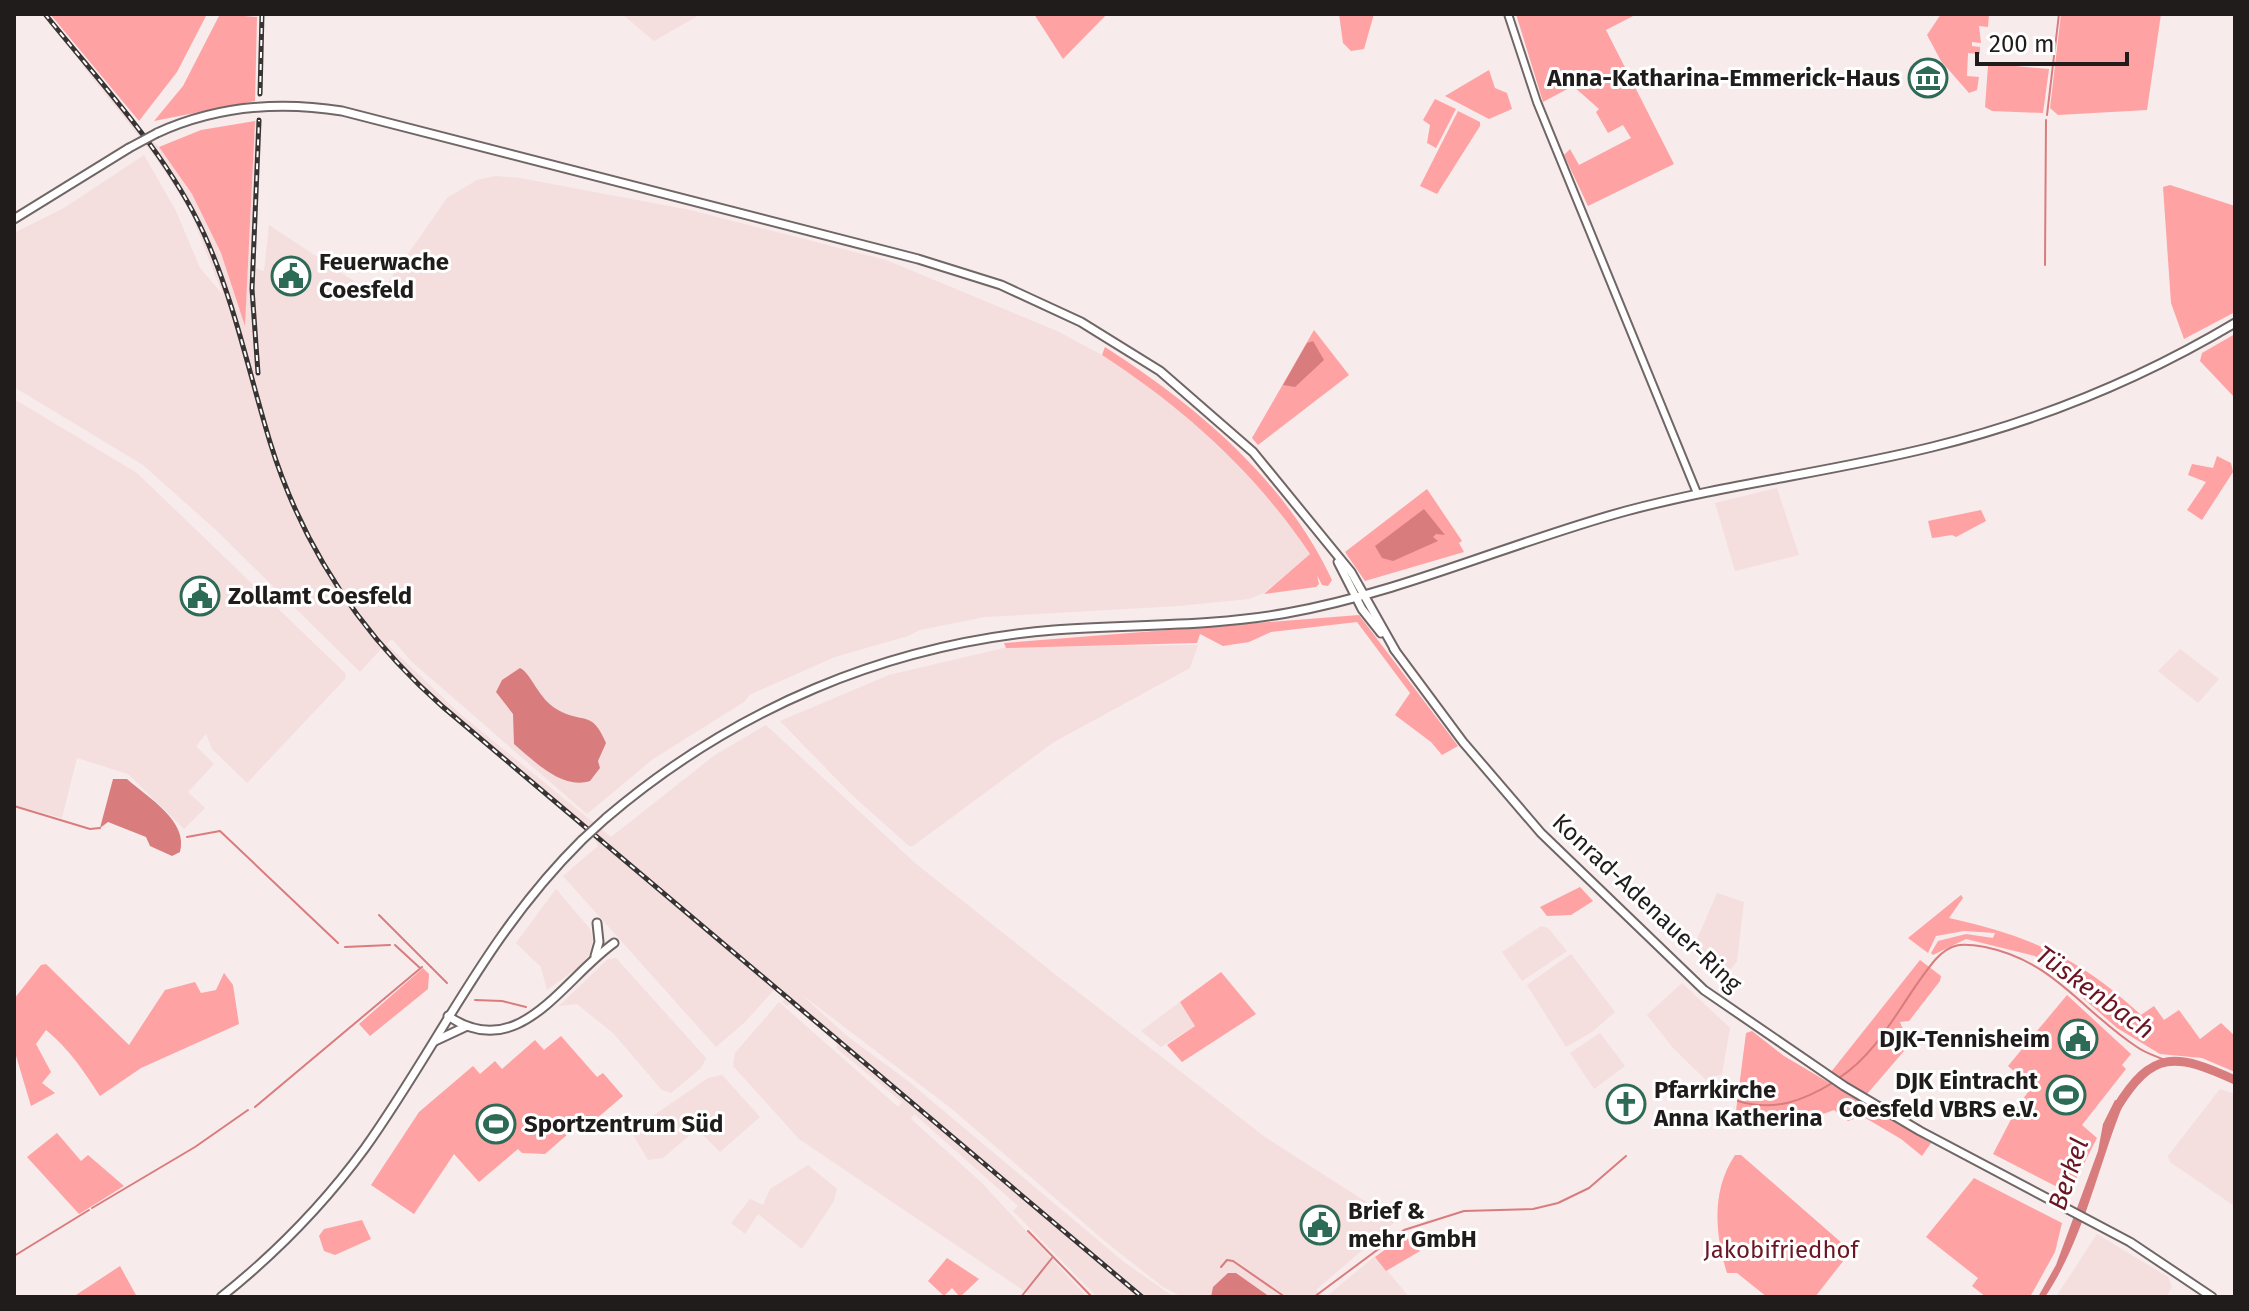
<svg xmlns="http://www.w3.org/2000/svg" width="2249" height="1311" font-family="'Fira Sans',sans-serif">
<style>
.built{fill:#f4dede}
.green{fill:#fea2a3}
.water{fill:#d97c7e}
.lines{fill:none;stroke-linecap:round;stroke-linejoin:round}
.stream{stroke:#d97c7e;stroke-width:2}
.river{stroke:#d97c7e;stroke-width:9}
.secondary-casing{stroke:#706666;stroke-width:10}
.primary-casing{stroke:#706666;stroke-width:11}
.secondary{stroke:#fff;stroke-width:6}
.primary{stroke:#fff;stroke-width:7}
.rail-casing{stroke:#393434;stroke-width:5}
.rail{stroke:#fff;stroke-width:2;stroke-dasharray:6;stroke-linecap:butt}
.primary-bridge-casing{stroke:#706666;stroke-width:11;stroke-linecap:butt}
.primary-bridge{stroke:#fff;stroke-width:7}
.labels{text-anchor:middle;stroke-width:6;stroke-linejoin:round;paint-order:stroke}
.poi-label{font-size:24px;font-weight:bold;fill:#201c1c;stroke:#fff;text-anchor:start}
.street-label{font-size:24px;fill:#201c1c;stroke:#fff}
.park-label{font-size:24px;fill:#6b1622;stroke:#fff}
.water-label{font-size:26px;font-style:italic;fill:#6a1521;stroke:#fff}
</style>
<rect width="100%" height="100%" fill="#f8ebeb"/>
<!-- built -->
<g class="built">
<path d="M622,14H701L654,41Z"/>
<path d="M86,62L141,131L159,147L192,194L221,253L245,323L255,121L262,120L255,268L264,271L269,225L378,297L447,198L477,180L495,176L520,178L690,210L886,260L1057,331L1102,355L1143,381L1208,434L1283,513L1310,554L1264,593L1249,599L1179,606L985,617L920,630L908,636L835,657L751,694L744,702L653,759L587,814L412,662L392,639L387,644L458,712L611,837L715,755L766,725L915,863L1056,975L1265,1137L1396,1221L1316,1290L1324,1297H1182L1163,1287L1107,1243L952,1109L801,994L847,1036L908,1081L1124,1262L1174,1297H1097L1013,1211L1018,1206L914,1114L911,1119L982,1183L1087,1297H1033L799,1139L733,1066L735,1053L779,1002L898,1107L902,1102L836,1048L838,1044L790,1004L787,1006L782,1002L785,999L774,990L745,1022L716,1047L563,876L598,846L594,837L422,691L381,649L360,672L216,530L143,465L14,387V233L64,208L141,157L144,155L176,211L200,268L223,295L190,211L156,158L82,65Z"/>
<path d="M14,399L137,473L346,674L345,679L247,783L212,749L206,734L196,746L214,764L188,792L205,808L184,829L128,774L77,758L62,818L14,805Z"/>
<path d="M1777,488L1799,555L1735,571L1715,503Z"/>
<path d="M1198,645L1190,668L1054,742L913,846H909L853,796L780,721L889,675L1008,647Z"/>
<path d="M2180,649L2219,679L2198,703L2158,671Z"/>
<path d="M556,889L590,929L593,940L589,955L580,966L547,990L541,967L516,943Z"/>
<path d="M1717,893L1744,902L1737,961L1725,977L1692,951Z"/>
<path d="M1541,926L1548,928L1567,951L1522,981L1502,952Z"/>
<path d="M1571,954L1615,1012L1592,1032L1566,1047L1527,985Z"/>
<path d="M616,958L706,1058L701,1068L671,1093L662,1090L613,1033L577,1004L559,1006L608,959Z"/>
<path d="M1682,983L1730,1028L1722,1074L1706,1080L1674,1049L1647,1015Z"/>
<path d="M1180,1002L1195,1026L1161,1047L1141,1031Z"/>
<path d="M1600,1033L1625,1066L1594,1089L1570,1053Z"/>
<path d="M722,1075L760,1117L720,1152L697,1129L663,1158L648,1160L631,1131L708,1078Z"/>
<path d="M2220,1089L2235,1094L2233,1205L2170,1162L2168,1156Z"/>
<path d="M808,1165L837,1189L834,1201L802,1249L758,1214L745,1234L731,1223L750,1199L763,1205L770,1189Z"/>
<path d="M2097,1234L2168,1277L2172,1287L2166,1297H2056Z"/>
<path d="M1375,1256L1409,1297H1326Z"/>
</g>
<!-- green -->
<g class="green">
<path d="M50,14H207L177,72L139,121Z"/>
<path d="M220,14L257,17L255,101L154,121L183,86Z"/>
<path d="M1034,14H1107L1063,59Z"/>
<path d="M1339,14H1374L1364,49L1351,51L1343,43Z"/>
<path d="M1516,14H1637L1606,30L1674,164L1588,206L1564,155L1570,149L1579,165L1631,138L1623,125L1608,133L1596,112L1599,109L1573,86L1543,102Z"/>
<path d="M1941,14H1989L1988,27L1979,26L1981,43L1972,42V46L1980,47V54L1968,53L1967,76L1979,77L1977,90L1969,93L1941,61L1927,35Z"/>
<path d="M2061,14H2161L2147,110L2058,115L2050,108Z"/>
<path d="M1994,64L2049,69L2043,113L1992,111L1985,107L1988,66Z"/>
<path d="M1489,70L1495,88L1507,93L1512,109L1489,119L1445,96Z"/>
<path d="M1435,99L1456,109L1436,148L1427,143L1430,125L1423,120Z"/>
<path d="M1458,111L1480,122V126L1437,194L1420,186Z"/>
<path d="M255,121L245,326L221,253L192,194L159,147L201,130Z"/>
<path d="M2170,185L2235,206V312L2184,339L2171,303L2163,187Z"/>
<path d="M1314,330L1349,375L1258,445L1252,438Z"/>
<path d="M2235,334V398L2200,361L2202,353Z"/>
<path d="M1105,347C1197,406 1285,480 1332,580L1328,586L1322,585L1317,575L1319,584L1316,587L1264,594L1310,554C1255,472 1185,409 1102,355Z"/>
<path d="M2217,456L2231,463L2233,472L2202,520L2187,510L2206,482L2188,475L2192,464L2213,468Z"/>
<path d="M1427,489L1462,541L1459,543L1464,552L1365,581L1345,552Z"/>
<path d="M1981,510L1986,521L1956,537L1952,535L1932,538L1928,521Z"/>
<path d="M1359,615L1458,746L1442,755L1431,742L1395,715L1410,693L1357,622L1271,632L1249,642L1223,646L1200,634L1197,643L1006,648L1004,643Z"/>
<path d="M1580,887L1593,901L1571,915L1547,916L1540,907Z"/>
<path d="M1961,895L1963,898L1949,918C2029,936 2079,957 2141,1015L2154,1006L2164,1020L2179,1010L2200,1039L2221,1023L2235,1036V1072L2202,1058L2160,1054L2117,1028L2035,956L1966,939L1933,955L1931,953L1938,941L1966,934L1993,938L1995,933L1964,931L1936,936L1928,953L1908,938Z"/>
<path d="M1920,960L1941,976L1940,981L1909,1021L1900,1022L1903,1029L1893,1042L1904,1051L1867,1094L1831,1072Z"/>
<path d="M46,964L129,1045L165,990L195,982L201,993L216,990L224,973L233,985L239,1024L141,1068L100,1096C83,1070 70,1050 46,1030L36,1044L51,1072L42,1083L55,1093L31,1106L14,1049V999L41,965Z"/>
<path d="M423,968L429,974L428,989L370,1036L359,1024Z"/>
<path d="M1221,972L1256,1014L1182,1062L1167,1045L1195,1026L1180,1002Z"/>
<path d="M2067,995L2131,1054L2122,1065L2126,1069L2082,1125L2097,1138L2069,1193L1993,1154L2019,1104L2032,1087L2008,1066Z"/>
<path d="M1752,1031L1784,1056L1931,1143L1922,1156L1901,1139L1862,1116L1848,1121L1834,1110L1796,1124L1736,1111L1746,1033Z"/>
<path d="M561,1036L597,1077L603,1073L623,1096L588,1126L583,1121L545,1154L522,1153L518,1149L479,1182L454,1154L414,1214L371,1185L419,1112L473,1066L480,1074L495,1061L502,1069L535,1040L544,1050Z"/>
<path d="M57,1133L81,1161L88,1155L124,1186L79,1214L27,1157Z"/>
<path d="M1735,1155H1741L1851,1251L1815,1297H1767L1737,1273H1727C1715,1234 1711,1191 1735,1155Z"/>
<path d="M1974,1178L2062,1223L2055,1252L2030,1297H1986L1972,1286L1978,1278L1926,1237Z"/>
<path d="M362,1220L371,1239L335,1255L324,1251L319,1236L324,1229Z"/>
<path d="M1405,1235L1420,1251L1386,1271L1375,1257Z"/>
<path d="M947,1258L979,1279L960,1297L952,1288L944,1296L928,1281Z"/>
<path d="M120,1266L137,1297H73Z"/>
</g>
<!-- water -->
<g class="water">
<path d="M1313,341L1324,360L1295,387L1283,385L1307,343Z"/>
<path d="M1424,509L1445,535L1436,534L1433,537L1438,541L1393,561L1382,558L1375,546Z"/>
<path d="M520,668C532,674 538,699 558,710C582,724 592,709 606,743L598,761L600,768L590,781C562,790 534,761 514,744L513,714L496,692L502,680Z"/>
<path d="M113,779H127C147,797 189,821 180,852L172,856L150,846L146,837L108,822L100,828Z"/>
<path d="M2115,1100L2124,1102C2098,1166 2084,1239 2045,1297H2038L2056,1265L2098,1151L2103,1124Z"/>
<path d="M1228,1273H1236L1270,1297H1211L1213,1287Z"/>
</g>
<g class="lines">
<!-- stream -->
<g class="stream">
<path d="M2047,115L2059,14"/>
<path d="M2045,265L2046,120"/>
<path d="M14,806L90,829L100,828"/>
<path d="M187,837L220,831L338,943"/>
<path d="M379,915L431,967"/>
<path d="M395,945L420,968"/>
<path d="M345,947L390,945"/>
<path d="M431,967L447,983"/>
<path d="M475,1000L502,1001L526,1007"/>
<path d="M1839,1078C1883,1049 1902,999 1935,960C1951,942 1963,943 1985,947C2054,961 2082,1011 2137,1047C2145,1053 2156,1056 2165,1060"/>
<path d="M1738,1101C1774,1112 1803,1101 1834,1082"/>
<path d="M255,1107L422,967"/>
<path d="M92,1208L195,1147L248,1110"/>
<path d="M1028,1231L1092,1297"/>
<path d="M14,1256L89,1210"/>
<path d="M1221,1267L1227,1260L1233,1261L1285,1297"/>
<path d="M1021,1297L1052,1258"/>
<path d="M1314,1297L1404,1230L1464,1211L1533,1209L1558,1203L1589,1188L1626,1156"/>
</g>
<!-- river -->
<path class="river" d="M2116,1109C2152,1049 2176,1053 2235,1080"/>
<!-- secondary casing -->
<g class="secondary-casing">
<path id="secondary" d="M1508,14L1537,102L1697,493"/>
</g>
<!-- primary casing -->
<g class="primary-casing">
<g id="primary">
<path d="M157,133C216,106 279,101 342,111L918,259L1001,285L1081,322L1160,371L1253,452L1351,572L1395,650"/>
<path d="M14,219L129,148"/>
<path d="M1338,562L1362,609L1381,633"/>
<path d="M1394,649L1463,742L1541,833L1704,990L1844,1086L1920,1131L2130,1242L2212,1297"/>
<path d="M606,818C734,709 886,644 1054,630C1131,624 1209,627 1287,613C1404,592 1512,542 1626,511C1727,484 1831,472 1932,447C2038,421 2141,379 2235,323"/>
<path d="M595,956L599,942L597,923"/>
<path d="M448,1016C519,1064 562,980 614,943"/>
<path d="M435,1041L465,1027"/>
<path d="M221,1297C275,1254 324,1204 365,1148C441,1041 486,935 582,840"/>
</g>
</g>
<!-- secondary -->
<use href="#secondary" class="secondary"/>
<!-- primary -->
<use href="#primary" class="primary"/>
<!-- rail casing -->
<g class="rail-casing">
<g id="rail">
<path d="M45,14C101,84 167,153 204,234C234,300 249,373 270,442C302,546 361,635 443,707L1142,1297"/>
<path d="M260,94L262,14"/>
<path d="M258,373L252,289L259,120"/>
</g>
</g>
<!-- rail -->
<use href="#rail" class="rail"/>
<!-- primary-bridge casing -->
<g class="primary-bridge-casing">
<g id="primary-bridge">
<path d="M129,148L157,133"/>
<path d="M582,840L606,818"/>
</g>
</g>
<!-- primary-bridge -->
<use href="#primary-bridge" class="primary-bridge"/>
</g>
<!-- icons -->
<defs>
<g id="museum-ring" transform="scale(2)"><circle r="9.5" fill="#fff" stroke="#2e6b56" stroke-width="1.5"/><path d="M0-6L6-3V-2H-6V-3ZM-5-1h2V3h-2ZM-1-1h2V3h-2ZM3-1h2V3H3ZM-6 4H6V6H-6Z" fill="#2e6b56"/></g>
<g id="civic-ring" transform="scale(2)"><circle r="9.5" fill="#fff" stroke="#2e6b56" stroke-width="1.5"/><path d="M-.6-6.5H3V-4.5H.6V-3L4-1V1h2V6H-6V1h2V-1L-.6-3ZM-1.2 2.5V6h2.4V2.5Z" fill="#2e6b56"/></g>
<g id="stadium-ring" transform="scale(2)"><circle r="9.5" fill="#fff" stroke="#2e6b56" stroke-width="1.5"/><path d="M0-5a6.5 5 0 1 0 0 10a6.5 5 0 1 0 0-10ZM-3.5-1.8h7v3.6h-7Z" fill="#2e6b56"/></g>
<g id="church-ring" transform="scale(2)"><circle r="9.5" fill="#fff" stroke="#2e6b56" stroke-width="1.5"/><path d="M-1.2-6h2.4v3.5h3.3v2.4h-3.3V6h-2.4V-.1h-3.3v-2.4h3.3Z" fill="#2e6b56"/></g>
</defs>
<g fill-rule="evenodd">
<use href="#museum-ring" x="1928" y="78"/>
<use href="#civic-ring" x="291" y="276"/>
<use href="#civic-ring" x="200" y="596"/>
<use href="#civic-ring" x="2078" y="1039"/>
<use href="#stadium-ring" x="2066" y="1095"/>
<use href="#church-ring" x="1626" y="1104"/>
<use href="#stadium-ring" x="496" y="1124"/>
<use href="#civic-ring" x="1320" y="1225"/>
</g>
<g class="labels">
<!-- poi labels -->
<g class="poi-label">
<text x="1900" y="86" text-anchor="end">Anna-Katharina-Emmerick-Haus</text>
<text x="319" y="270">Feuerwache<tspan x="319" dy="28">Coesfeld</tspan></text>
<text x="228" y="604">Zollamt Coesfeld</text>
<text x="2050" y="1047" text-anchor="end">DJK-Tennisheim</text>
<text x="2038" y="1089" text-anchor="end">DJK Eintracht<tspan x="2038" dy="28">Coesfeld VBRS e.V.</tspan></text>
<text x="1654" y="1098">Pfarrkirche<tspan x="1654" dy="28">Anna Katherina</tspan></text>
<text x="524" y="1132">Sportzentrum Süd</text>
<text x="1348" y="1219">Brief &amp;<tspan x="1348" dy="28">mehr GmbH</tspan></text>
</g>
<!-- street labels -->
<g class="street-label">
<text transform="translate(1647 903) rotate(43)" y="8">Konrad-Adenauer-Ring</text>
</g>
<!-- park labels -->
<g class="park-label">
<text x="1781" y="1258">Jakobifriedhof</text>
</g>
<!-- water labels -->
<g class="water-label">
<text transform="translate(2095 992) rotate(36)" y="9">Tüskenbach</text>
<text transform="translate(2068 1174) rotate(-71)" y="9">Berkel</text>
</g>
</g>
<!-- border -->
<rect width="2249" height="1311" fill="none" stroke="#201c1c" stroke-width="32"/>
<!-- scale -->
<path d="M1977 52v12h150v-12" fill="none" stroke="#201c1c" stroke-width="4"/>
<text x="1989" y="52" font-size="24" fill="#201c1c" stroke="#ffffff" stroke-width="6" paint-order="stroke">200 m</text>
</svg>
